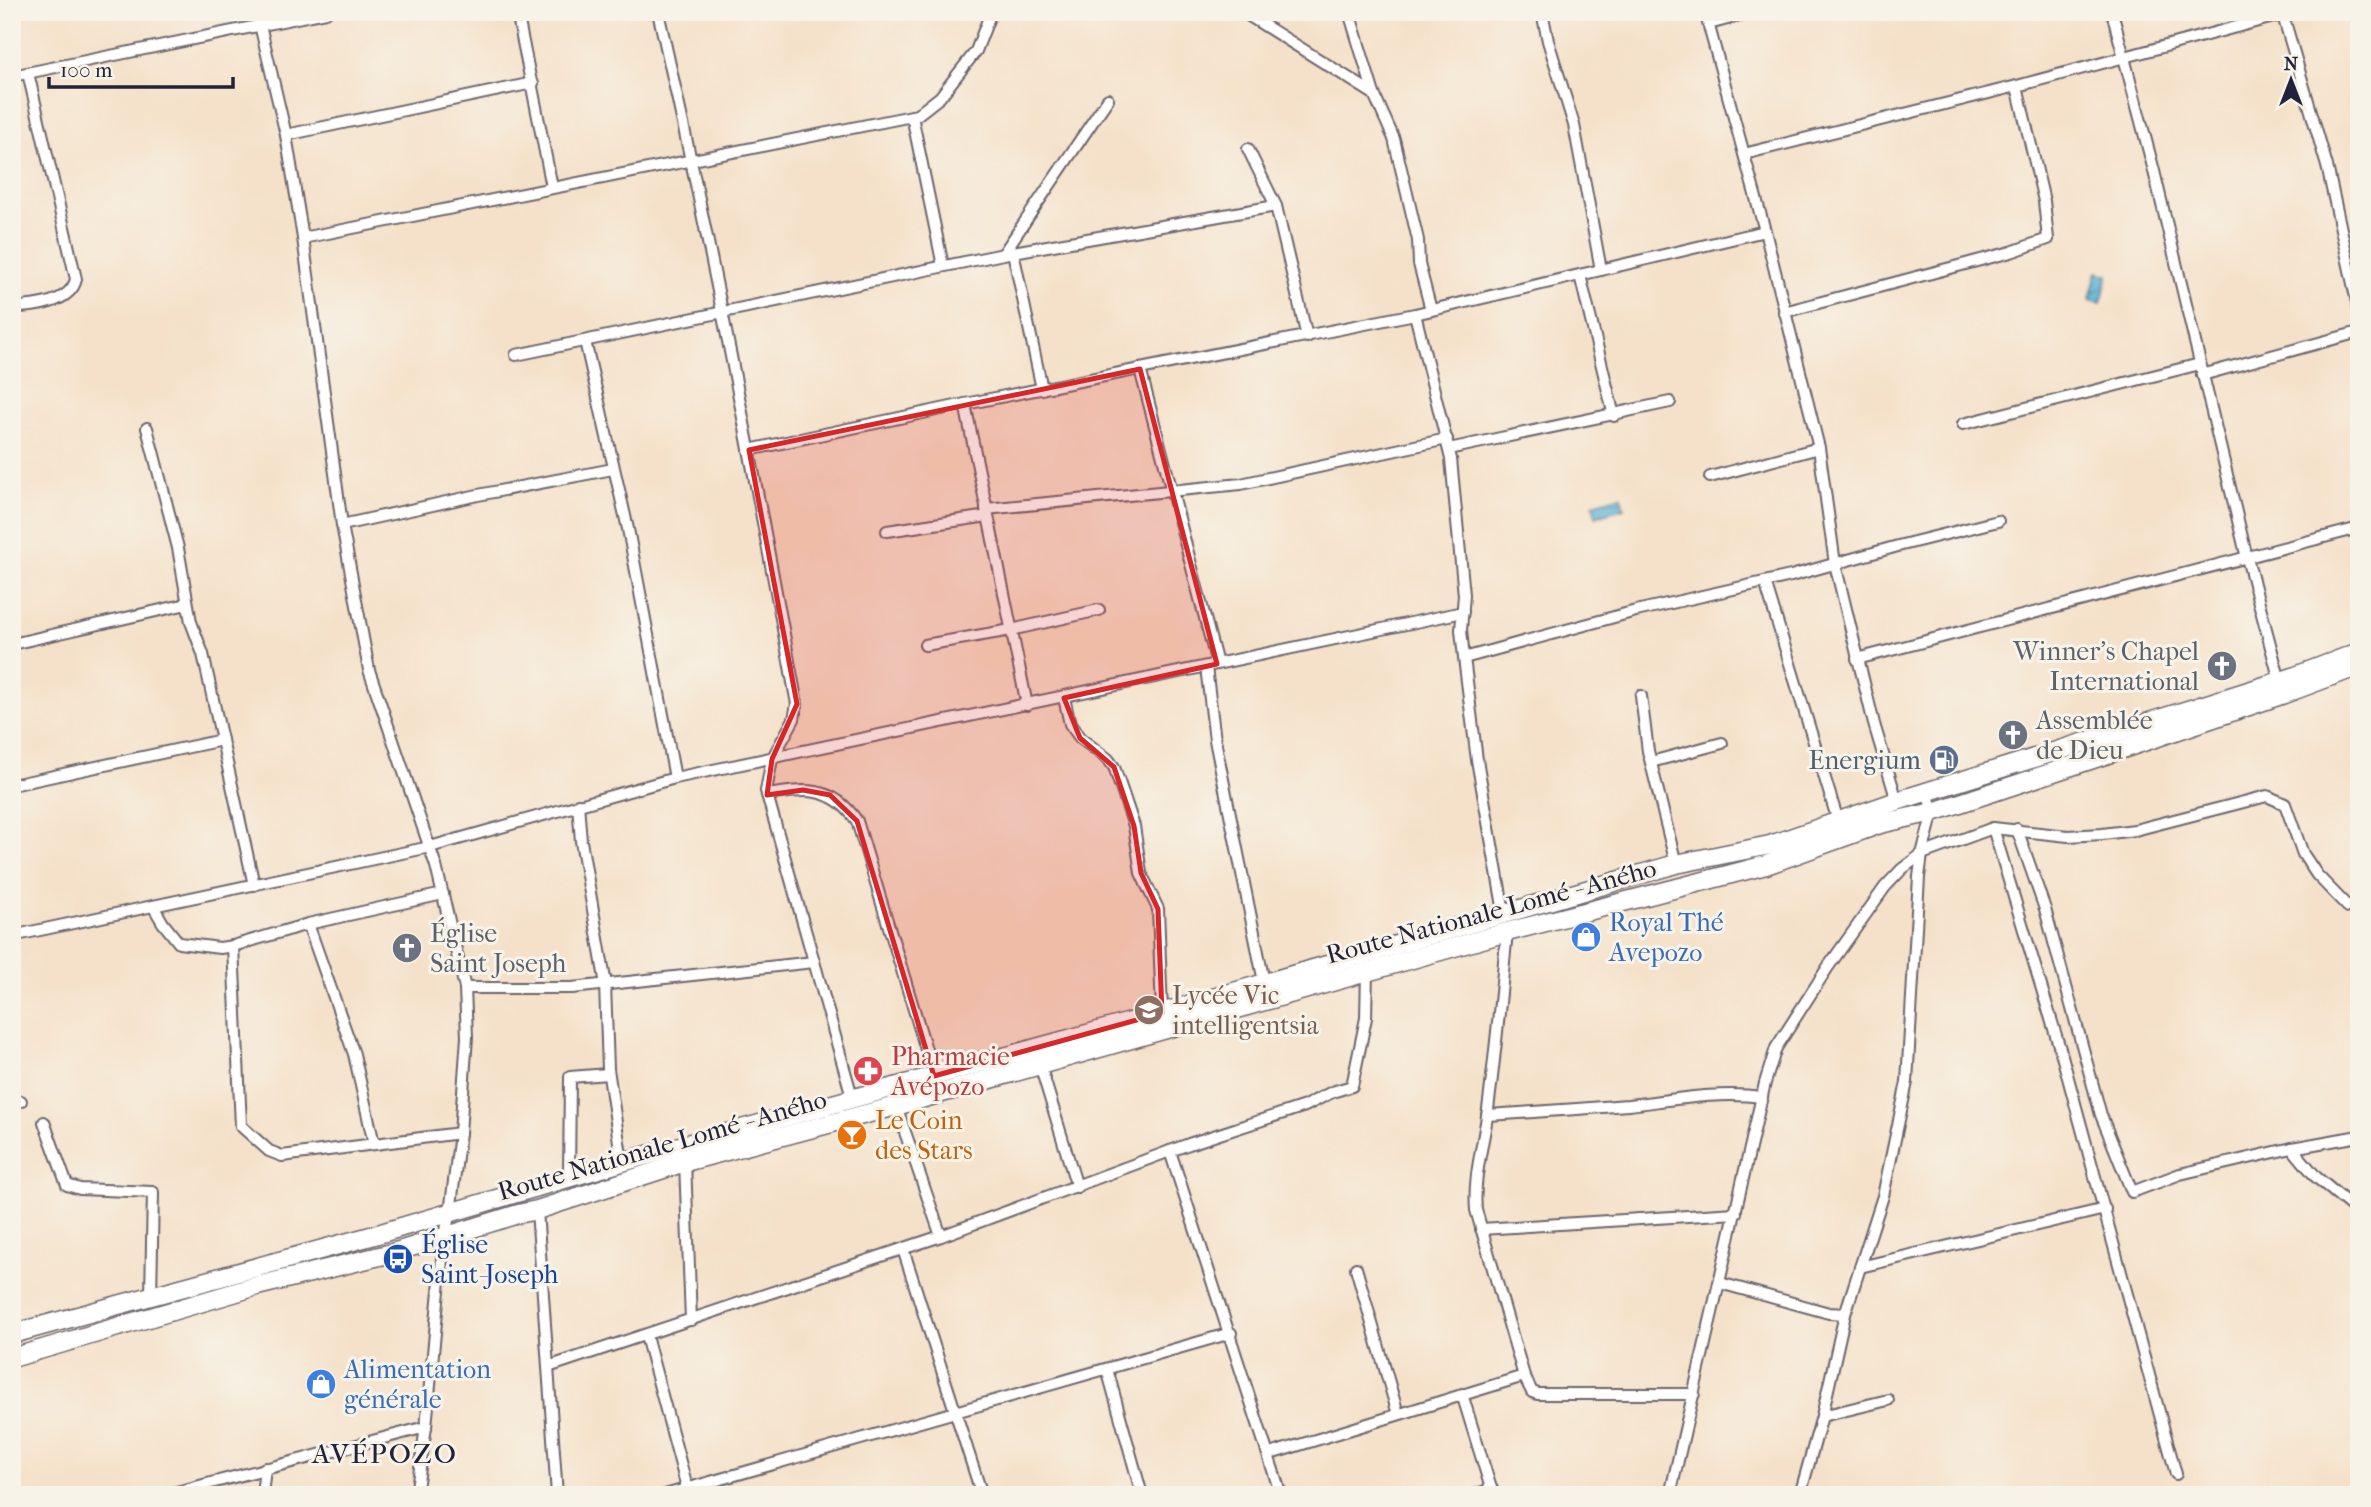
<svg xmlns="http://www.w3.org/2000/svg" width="2371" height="1507" font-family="'IM FELL French Canon',serif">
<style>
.water{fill:url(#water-waves);stroke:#3d6a88;stroke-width:2}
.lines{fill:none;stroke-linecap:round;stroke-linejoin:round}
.minor-casing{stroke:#6c656d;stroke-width:14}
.trunk-casing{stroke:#6c656d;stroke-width:21}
.minor{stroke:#fff;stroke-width:10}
.trunk{stroke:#fff;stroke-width:18}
.marked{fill:#d62828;fill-opacity:0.2;stroke:#d62828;stroke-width:5;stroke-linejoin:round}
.labels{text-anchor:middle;stroke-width:6;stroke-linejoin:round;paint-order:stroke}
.worship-label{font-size:26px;fill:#5b616d;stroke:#f7f3e8;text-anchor:start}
.service-label{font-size:26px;fill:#4e5e75;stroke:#f7f3e8;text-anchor:end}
.street-label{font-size:26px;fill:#22223b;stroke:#f7f3e8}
.shop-label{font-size:26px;fill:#366cbe;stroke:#f7f3e8;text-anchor:start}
.education-label{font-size:26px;fill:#785e54;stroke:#f7f3e8;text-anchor:start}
.health-label{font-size:26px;fill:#be3a42;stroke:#f7f3e8;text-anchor:start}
.food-label{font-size:26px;fill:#c56008;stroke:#f7f3e8;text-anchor:start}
.transit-label{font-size:26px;fill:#164399;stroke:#f7f3e8;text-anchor:start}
.neighbourhood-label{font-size:28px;letter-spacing:2px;fill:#22223b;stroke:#f7f3e8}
</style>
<defs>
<pattern id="water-waves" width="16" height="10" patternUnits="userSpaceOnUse" patternTransform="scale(1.75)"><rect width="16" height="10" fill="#58b2d6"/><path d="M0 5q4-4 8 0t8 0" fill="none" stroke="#4890af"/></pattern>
</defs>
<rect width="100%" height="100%" fill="#f7f3e8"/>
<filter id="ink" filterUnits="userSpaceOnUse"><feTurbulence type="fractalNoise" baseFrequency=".0143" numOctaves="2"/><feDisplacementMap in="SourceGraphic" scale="14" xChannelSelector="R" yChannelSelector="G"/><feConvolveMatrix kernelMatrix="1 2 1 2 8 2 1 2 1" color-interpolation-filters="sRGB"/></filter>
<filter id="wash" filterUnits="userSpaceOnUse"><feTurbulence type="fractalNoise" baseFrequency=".00686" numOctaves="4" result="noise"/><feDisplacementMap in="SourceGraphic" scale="28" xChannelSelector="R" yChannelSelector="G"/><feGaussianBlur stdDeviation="1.57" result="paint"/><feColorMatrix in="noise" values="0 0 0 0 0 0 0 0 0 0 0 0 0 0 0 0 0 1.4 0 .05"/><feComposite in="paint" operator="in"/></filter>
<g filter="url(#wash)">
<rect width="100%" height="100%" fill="#f5e1c9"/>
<!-- water -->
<g class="water">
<path d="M2097,272L2108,275L2101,303L2090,300Z"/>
<path d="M1621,496L1624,508L1596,516L1593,504Z"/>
</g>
</g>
<g filter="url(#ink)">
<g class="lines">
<!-- minor casing -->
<g class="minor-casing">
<g id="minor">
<path d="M257,12L286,135L303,238L342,525L369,670L436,866L465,988L467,1037L460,1133L450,1213L444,1238L426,1427L416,1495"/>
<path d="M517,12L552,187"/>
<path d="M658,12C711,242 754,473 797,704L794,719L772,759L766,791L853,1100"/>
<path d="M1243,12L1374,94"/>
<path d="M1349,12L1374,94L1394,139L1418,240L1419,264L1431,310"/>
<path d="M1542,12L1548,41L1574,125L1601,270"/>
<path d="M1705,12L1765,231L1819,448L1835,564L1874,724L1897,801"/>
<path d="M2112,12L2153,167L2247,558L2281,685"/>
<path d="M2282,12L2327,166L2359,311"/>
<path d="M1709,24L1753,12"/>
<path d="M12,76L326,12"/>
<path d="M912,116L943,266"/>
<path d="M286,135L533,83"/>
<path d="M1248,149L1276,206L1307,337"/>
<path d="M1744,154L2017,86L2292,12"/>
<path d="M303,238L917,115L940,97L976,51L991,12"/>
<path d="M1013,252L1042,389"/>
<path d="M1003,254L1108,99"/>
<path d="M1580,275L1614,416"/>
<path d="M13,307C33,307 71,303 76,279L28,73"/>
<path d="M1784,312L2011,252L2048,239L2044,201L2017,86"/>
<path d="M1415,314L1451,459L1464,595L1461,630L1464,658L1477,760L1504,912"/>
<path d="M585,341L628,529L675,778"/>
<path d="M516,355L1013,252L1276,206"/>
<path d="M1140,369L1217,664"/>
<path d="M2202,375L2359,332"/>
<path d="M965,404L1027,705"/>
<path d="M1963,424L2200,364"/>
<path d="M147,428L178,548L191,622L203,654L254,885"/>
<path d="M1449,449L1670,402"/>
<path d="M749,450L965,404L1415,314L1765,231"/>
<path d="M1710,477L1819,448"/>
<path d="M986,509L1241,484L1447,439"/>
<path d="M342,525L478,495L613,469"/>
<path d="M887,531L988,516"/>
<path d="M1765,582L1838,821"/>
<path d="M12,644L187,604"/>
<path d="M925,645L1011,630L1099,610"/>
<path d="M1464,658L1636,611L1791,576L1898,546L1998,521"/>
<path d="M1857,659L2359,528"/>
<path d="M1206,667L1215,740L1264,982"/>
<path d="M1641,696L1648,751L1676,864"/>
<path d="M1064,698L1070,724L1080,738L1108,759L1114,767L1134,826L1141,873L1158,909L1162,1013"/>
<path d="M1651,762L1722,743"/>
<path d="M12,785L222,740"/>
<path d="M767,795C806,789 832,785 857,821L934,1076"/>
<path d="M578,804L581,841L606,985"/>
<path d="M1993,828L2061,1052L2176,1474"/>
<path d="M2017,829L2045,909L2101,1115L2132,1192L2180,1174L2292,1148L2359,1136"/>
<path d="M153,906L163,923L179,943L220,948L233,946L308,924L443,894"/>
<path d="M308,924L354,1054L374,1144"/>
<path d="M1507,932C1501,991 1496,1050 1488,1109C1484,1143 1473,1175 1476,1210L1524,1376L1532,1392L1538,1394H1694"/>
<path d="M12,936L430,847L675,778L1463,612"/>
<path d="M233,946L241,1126L269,1151L282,1156L460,1133"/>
<path d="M605,984L608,1069L622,1162"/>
<path d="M465,988H572L814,962"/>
<path d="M1040,1065L1077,1187"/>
<path d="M12,1104L21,1101"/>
<path d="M896,1106L941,1236"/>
<path d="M1487,1115C1534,1112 1581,1109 1628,1105C1673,1100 1717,1091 1762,1097"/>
<path d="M44,1122L67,1185L80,1189L153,1192L151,1296"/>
<path d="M2292,1148L2316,1177L2351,1206L2359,1216"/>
<path d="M1170,1151L1281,1495"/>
<path d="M685,1162L691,1320"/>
<path d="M569,1179L570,1077L608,1074"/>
<path d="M537,1210L557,1495"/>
<path d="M1481,1229L1736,1213"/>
<path d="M903,1249L982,1495"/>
<path d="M1860,1267L2105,1209"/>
<path d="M1356,1268L1398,1414"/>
<path d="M1720,1283L1829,1313L1845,1314L1883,1196L1907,1082L1919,877L1922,854L1933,812L1927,792"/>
<path d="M646,1336L689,1495"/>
<path d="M548,1367L941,1236L1189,1144L1305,1106L1332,1092L1352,1086L1366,1018L1367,971"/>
<path d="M1107,1369L1142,1495"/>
<path d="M1462,1394L1493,1495"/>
<path d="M1822,1416L1888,1400"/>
<path d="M1270,1454L1524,1376"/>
<path d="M165,1495L426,1427"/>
<path d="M262,1495L265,1468"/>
<path d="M665,1495L1231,1333"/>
<path d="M1474,1495L1492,1489"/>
<path d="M1670,1495L1765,1083L1776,1048L1828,967L1885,887L1902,869L1922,854L1993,828L2068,836L2102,834L2135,830L2267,796L2285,804L2303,854L2317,875L2348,907"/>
<path d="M1800,1495L1822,1416L1845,1314"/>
</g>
</g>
<!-- trunk casing -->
<g class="trunk-casing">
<g id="trunk">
<path d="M12,1334L371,1236L622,1162L1116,1026L1676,864L1770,845L1897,801L2293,677L2359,652"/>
<path d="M12,1358L257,1286L392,1253L518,1214L537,1210L685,1162L896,1106L1507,932L1766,865L1880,824L1933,812L2108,754L2284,694L2359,666"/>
</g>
</g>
<!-- minor -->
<use href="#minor" class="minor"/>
<!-- trunk -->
<use href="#trunk" class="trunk"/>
</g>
</g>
<!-- marked area -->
<path class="marked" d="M1140,369L1217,664L1064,698L1080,738L1114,767L1134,826L1141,873L1158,909L1162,1013L934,1076L857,821L830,795L803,790L767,795L772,759L797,704L749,450Z"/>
<!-- icons -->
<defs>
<g id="church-disc" transform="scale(1.575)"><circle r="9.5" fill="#6b7280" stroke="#f7f3e8"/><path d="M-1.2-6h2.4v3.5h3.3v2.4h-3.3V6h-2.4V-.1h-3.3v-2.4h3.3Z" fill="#fff"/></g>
<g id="fuel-disc" transform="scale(1.575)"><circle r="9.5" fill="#5c6f8a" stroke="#f7f3e8"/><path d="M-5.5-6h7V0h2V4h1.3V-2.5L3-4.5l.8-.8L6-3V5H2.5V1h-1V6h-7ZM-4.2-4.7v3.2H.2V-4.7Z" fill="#fff"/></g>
<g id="shop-disc" transform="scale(1.575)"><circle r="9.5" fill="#3f7fe0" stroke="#f7f3e8"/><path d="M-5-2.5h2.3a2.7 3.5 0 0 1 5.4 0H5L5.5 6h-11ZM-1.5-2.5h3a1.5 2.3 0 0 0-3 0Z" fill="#fff"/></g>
<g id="university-disc" transform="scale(1.575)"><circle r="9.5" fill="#8d6e63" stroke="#f7f3e8"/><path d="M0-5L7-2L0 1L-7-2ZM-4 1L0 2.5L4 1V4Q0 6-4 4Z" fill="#fff"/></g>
<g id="pharmacy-disc" transform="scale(1.575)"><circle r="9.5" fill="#e0444e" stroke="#f7f3e8"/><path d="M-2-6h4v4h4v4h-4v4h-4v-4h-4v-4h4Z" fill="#fff"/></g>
<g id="bar-disc" transform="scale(1.575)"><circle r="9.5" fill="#e8710a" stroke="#f7f3e8"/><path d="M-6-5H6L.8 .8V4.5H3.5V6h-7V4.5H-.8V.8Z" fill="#fff"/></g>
<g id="bus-disc" transform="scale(1.575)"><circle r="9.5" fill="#1a4fb4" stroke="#f7f3e8"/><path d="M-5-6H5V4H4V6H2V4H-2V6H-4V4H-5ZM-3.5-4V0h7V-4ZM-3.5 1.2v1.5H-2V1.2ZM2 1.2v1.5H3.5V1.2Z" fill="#fff"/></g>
</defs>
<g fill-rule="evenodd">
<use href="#church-disc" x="2222" y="666"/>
<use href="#church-disc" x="2013" y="735"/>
<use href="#fuel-disc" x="1944" y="760"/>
<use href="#shop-disc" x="1586" y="937"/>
<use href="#church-disc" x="407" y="948"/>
<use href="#university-disc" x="1149" y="1010"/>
<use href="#pharmacy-disc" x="868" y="1071"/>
<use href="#bar-disc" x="852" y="1135"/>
<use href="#bus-disc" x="398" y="1259"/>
<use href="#shop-disc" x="321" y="1384"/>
</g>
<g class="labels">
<!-- worship labels -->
<g class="worship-label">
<text x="2199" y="660" text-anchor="end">Winner's Chapel<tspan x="2199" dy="30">International</tspan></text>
<text x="2036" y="729">Assemblée<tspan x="2036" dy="30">de Dieu</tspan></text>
<text x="430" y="942">Église<tspan x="430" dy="30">Saint Joseph</tspan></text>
</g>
<!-- service labels -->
<g class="service-label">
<text x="1921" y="769">Energium</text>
</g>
<!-- street labels -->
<g class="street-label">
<text transform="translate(1491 911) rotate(-15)" y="9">Route Nationale Lomé - Aného</text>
<text transform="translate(662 1145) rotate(-16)" y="9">Route Nationale Lomé - Aného</text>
</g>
<!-- shop labels -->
<g class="shop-label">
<text x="1609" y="931">Royal Thé<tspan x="1609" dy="30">Avepozo</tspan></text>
<text x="344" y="1378">Alimentation<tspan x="344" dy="30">générale</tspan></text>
</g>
<!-- education labels -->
<g class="education-label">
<text x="1172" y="1004">Lycée Vic<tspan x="1172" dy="30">intelligentsia</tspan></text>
</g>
<!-- health labels -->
<g class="health-label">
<text x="891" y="1065">Pharmacie<tspan x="891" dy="30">Avépozo</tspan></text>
</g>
<!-- food labels -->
<g class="food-label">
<text x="875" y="1129">Le Coin<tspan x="875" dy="30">des Stars</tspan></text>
</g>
<!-- transit labels -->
<g class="transit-label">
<text x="421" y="1253">Église<tspan x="421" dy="30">Saint-Joseph</tspan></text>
</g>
<!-- neighbourhood labels -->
<g class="neighbourhood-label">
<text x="385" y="1463">AVÉPOZO</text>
</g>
</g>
<!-- margin -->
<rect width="2371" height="1507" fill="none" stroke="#f7f3e8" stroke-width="42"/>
<!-- north arrow -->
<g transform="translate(2291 80)" stroke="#f7f3e8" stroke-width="5" paint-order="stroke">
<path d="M0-5L12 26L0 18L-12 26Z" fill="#22223b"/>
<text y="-10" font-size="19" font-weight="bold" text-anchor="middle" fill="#22223b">N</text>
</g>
<!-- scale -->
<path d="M49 77v10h184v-10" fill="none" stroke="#22223b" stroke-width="3.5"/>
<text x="60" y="77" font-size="21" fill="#22223b" stroke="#f7f3e8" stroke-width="5" paint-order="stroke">100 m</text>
</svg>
